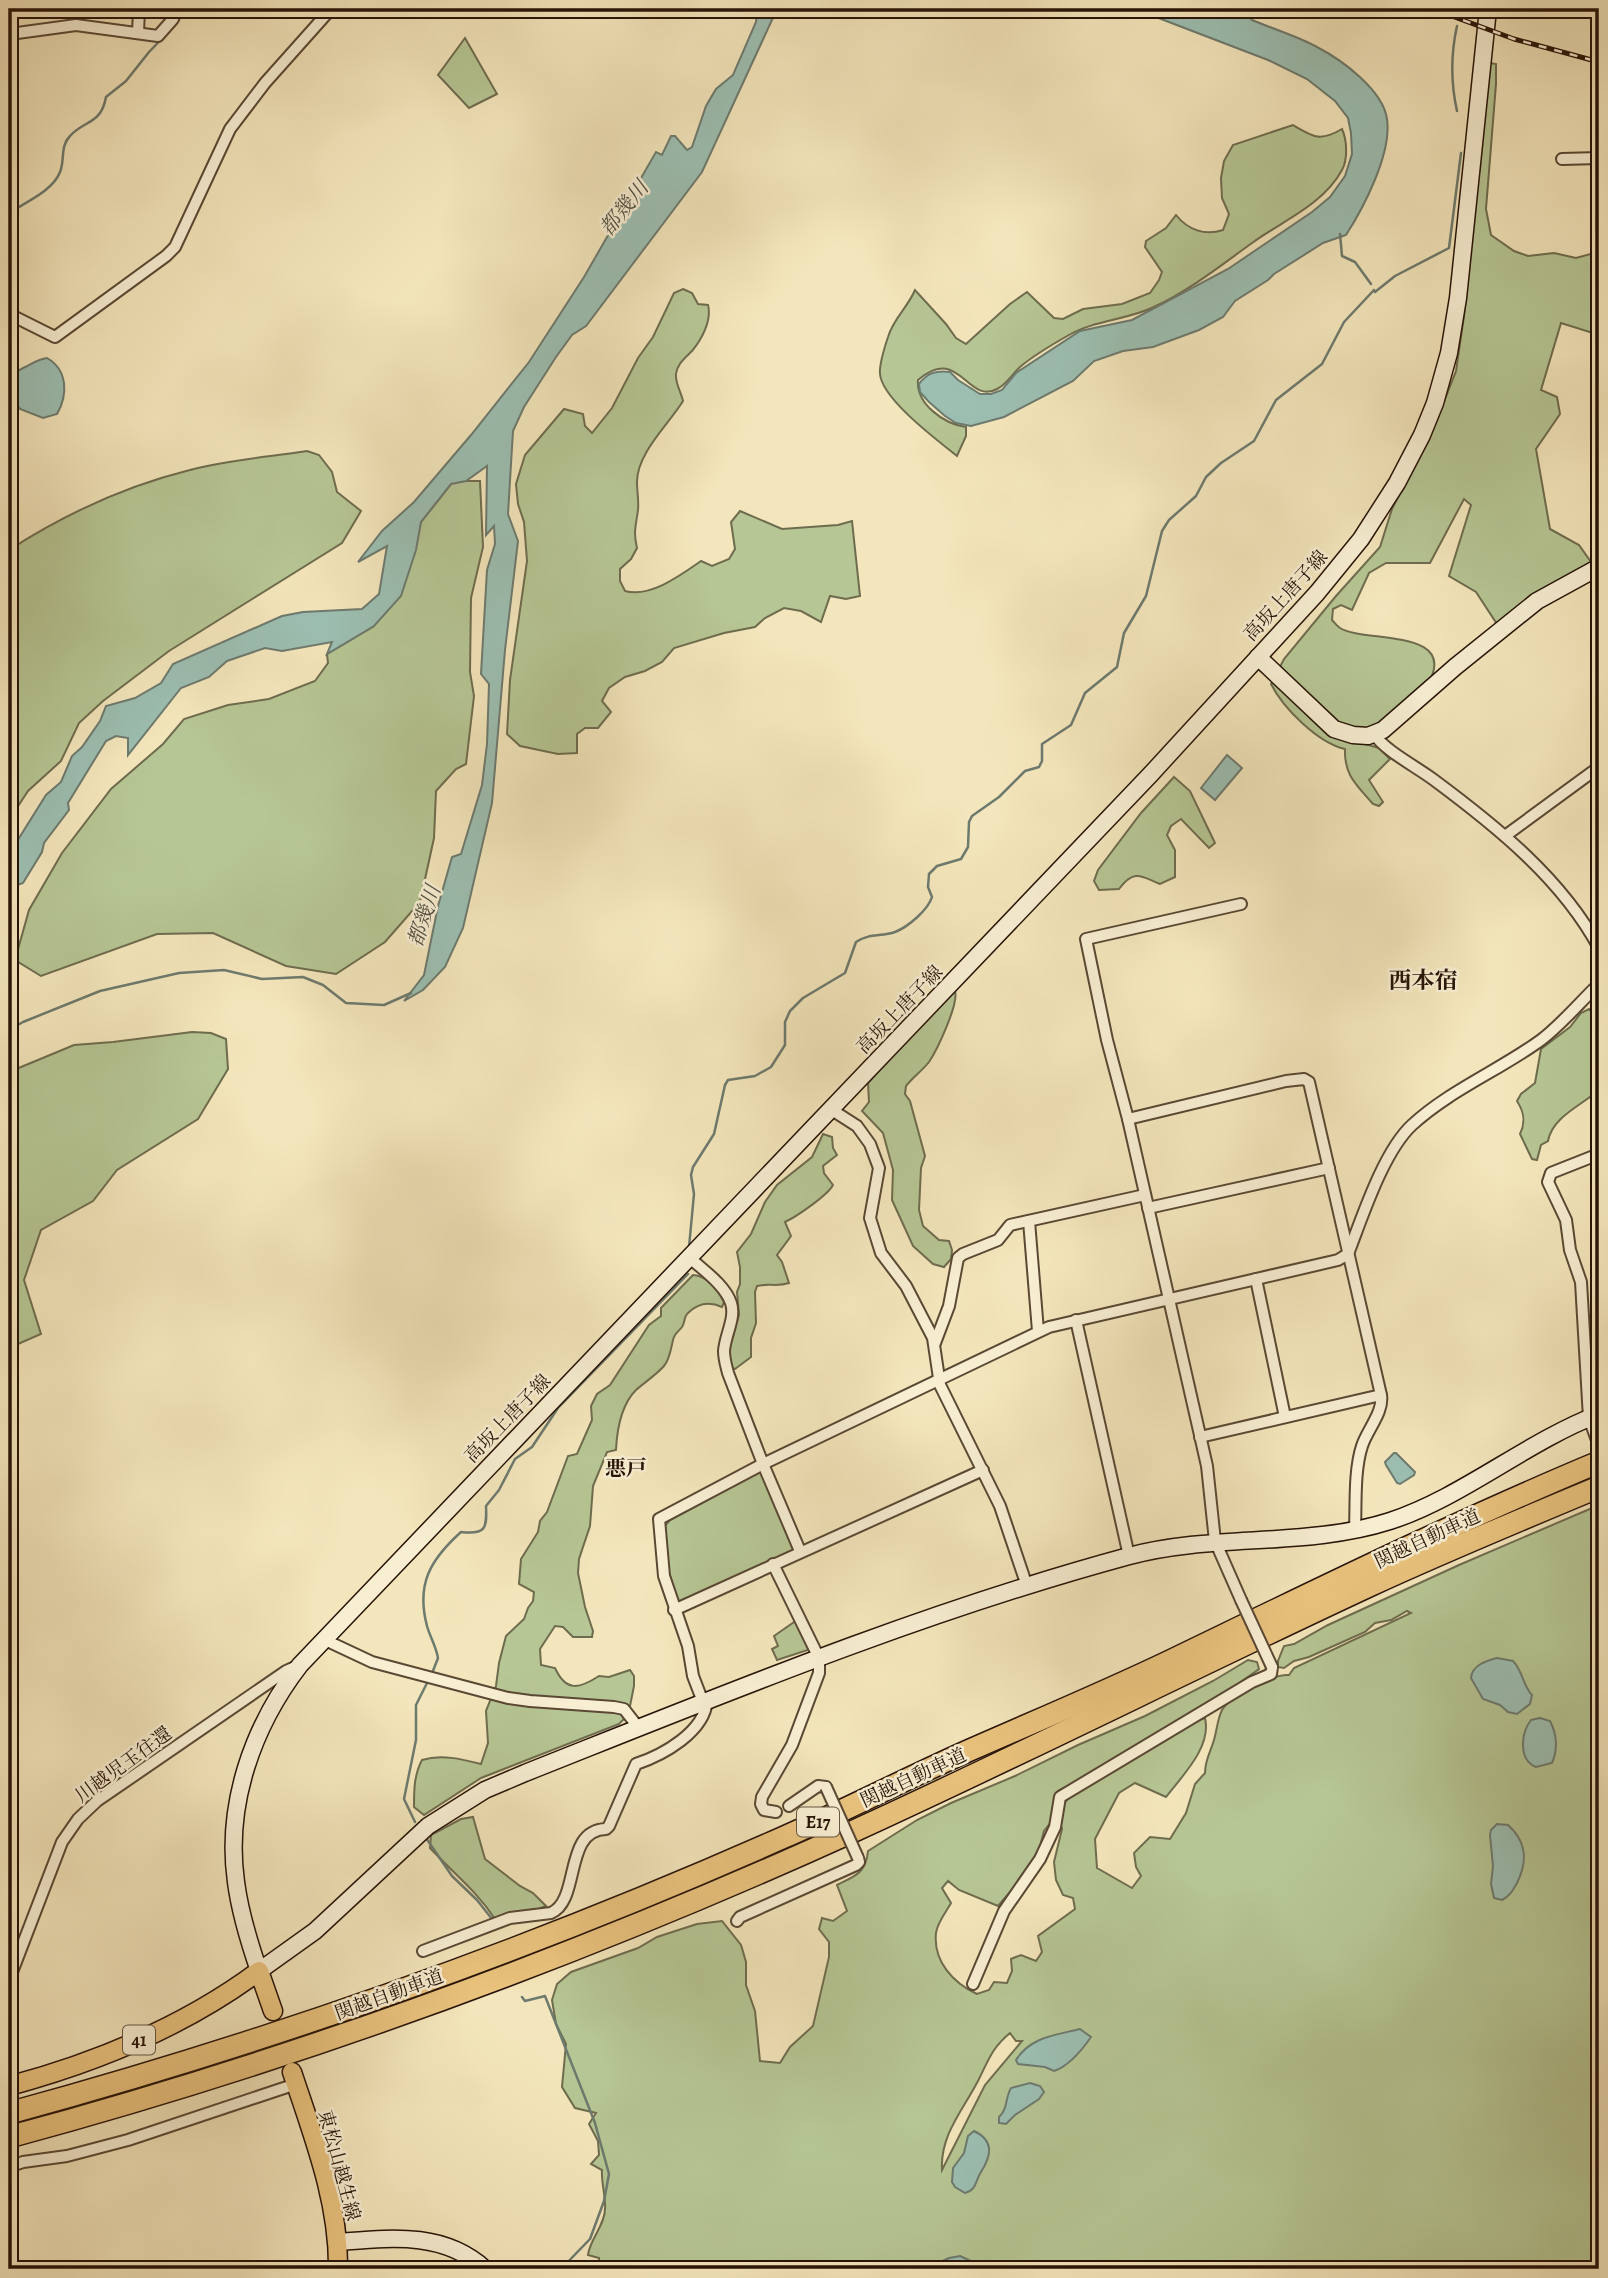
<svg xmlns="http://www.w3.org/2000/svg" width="1608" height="2278" font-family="Alegreya,'Noto Serif JP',serif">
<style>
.green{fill:#b6c694;stroke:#6e6c4e;stroke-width:2;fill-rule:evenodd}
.water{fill:#9cbfb2;stroke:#6d7a6e;stroke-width:2}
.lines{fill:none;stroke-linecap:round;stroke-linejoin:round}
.stream{stroke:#6d7a6e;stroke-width:2.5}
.street-casing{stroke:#5a4834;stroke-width:14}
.secondary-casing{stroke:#271307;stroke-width:19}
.primary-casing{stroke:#271307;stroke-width:21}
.highway-casing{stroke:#271307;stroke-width:24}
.street{stroke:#f8efd3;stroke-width:10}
.secondary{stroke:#f8efd3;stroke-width:16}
.primary{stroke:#eac37e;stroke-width:18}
.highway{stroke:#eac37e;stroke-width:21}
.rail-casing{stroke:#271307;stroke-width:5}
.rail{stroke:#f8efd3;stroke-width:2.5;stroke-dasharray:8;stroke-linecap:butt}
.street-bridge-casing{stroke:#5a4834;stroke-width:14;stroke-linecap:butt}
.street-bridge{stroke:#f8efd3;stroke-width:10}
.labels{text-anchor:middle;stroke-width:5;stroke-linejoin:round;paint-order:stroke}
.shield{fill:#f8efd3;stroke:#654;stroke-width:2}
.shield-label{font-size:18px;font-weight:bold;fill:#271307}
.street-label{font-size:19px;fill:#271307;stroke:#f8efd3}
.water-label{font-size:21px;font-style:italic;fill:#504f43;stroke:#f8efd3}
.neighbourhood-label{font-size:21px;font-weight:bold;fill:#271307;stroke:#f8efd3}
.quarter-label{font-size:23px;font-weight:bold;fill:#271307;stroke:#f8efd3}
</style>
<rect width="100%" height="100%" fill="#f4e6bc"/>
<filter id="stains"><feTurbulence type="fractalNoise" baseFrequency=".00286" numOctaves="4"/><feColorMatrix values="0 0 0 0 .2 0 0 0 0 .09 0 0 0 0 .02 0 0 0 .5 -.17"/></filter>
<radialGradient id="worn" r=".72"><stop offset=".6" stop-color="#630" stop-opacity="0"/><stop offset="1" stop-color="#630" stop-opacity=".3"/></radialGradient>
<!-- green -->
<g class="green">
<path d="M465,38L497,94L469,108L438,75Z"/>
<path d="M1490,63L1496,64V84L1486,209L1491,235L1514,251L1528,256L1554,253L1576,258L1594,253L1599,258V335L1561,323L1541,390L1557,397L1560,414L1536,449L1550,529L1579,545L1591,562L1497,624L1476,592L1449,576L1471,505L1464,499L1430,563H1386L1369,573L1352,610L1341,605L1333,609L1332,620C1335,623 1337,626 1340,628C1364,643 1460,628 1428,684L1358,742L1379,748L1390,759L1369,780L1383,802L1379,806L1373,804C1357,785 1344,776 1345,749C1318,743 1283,708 1271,684L1284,659L1336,596L1380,547L1392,509L1436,422L1456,371L1464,316Z"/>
<path d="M1293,125C1313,137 1320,142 1342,129C1347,140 1348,159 1342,170C1323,205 1282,221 1252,243C1220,266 1190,290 1154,307C1127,320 1095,320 1069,335C1053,344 1034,355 1020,367C1013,373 1006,385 997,389C967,405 959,344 918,380C916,404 944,424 966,427V436L957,456C937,440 882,399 880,374C879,364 885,346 888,337C893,319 908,307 915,290L946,324L956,338L966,344L1010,304L1027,292L1054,318L1063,319L1083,309L1122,304L1150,293L1159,280L1162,272L1145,247L1146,241L1166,228L1176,215C1188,230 1205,236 1223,230L1229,214L1222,198L1221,178L1224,161L1233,145Z"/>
<path d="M683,289L692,293L698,304L708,305C712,320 702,339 692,351C685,358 677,364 676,374C675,383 681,392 683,401C669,424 637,453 637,482C637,492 639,501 638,510C636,526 633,531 637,548L631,559L620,569V581L625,591C650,598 681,575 701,561L712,566L729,559L735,549L731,522L740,511L782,529L838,525L852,521L860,596L846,599L830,596L821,622L801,611L784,608L765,618L755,627L724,633L674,648L662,662L645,671L625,677L609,688L602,701L611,712L598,728H585L577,734V753L558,754L520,746L507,734L510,680L527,561L524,522L518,504L516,484L525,455L564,409L583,414L585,426L592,433L612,408L638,358L653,337L674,293Z"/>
<path d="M307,451L319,455L332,472L337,492L361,511L342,543L169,651L103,701L79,723L61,761L28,791L9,820V550C65,514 125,486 190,470C228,460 269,457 307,451Z"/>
<path d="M466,481H480L483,547L471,598L470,672L474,696L466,764L456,769L436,791L434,838L420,902L385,942L336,974L286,966L213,933L157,934L41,976L15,960L29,910L62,853L111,789L163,744L184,719L228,705L269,699L315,681L328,663L327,654L374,626L421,522L452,483Z"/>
<path d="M1174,777L1190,791L1215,843L1209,848L1181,819L1171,826L1167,835L1175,850V877L1160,884C1141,876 1134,869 1119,889L1099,890L1094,881L1098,870L1141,813Z"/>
<path d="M955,991C959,1004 937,1050 929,1062C922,1071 913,1077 906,1086L905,1094L910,1101L925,1156L921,1168L919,1210L923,1226L939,1240L949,1241L952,1250L951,1259L944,1267L933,1264L913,1246L892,1200L893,1170L883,1133L862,1111L869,1102L868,1083L946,996Z"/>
<path d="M1589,1009L1599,1021V1090C1582,1105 1552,1117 1548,1141L1541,1145L1537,1160L1532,1159L1520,1134C1526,1122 1524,1112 1517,1101L1521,1094L1535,1083L1541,1049L1570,1027L1581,1013Z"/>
<path d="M192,1032L211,1033L226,1039L228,1069L198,1119L117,1170L93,1201L41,1230L24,1280L41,1334L9,1348V1072L74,1045L113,1042Z"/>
<path d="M823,1134L832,1137L833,1148L837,1155L823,1166L824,1173L833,1185C828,1195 796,1217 785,1222L791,1236L777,1255L782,1262L789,1283C777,1287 768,1283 757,1286L755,1292L756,1323L751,1338V1357L735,1369L731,1368L729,1349L739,1315L737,1292L740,1284V1267L737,1252L751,1234L765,1202L777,1185L812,1157Z"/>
<path d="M693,1275C708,1276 717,1289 724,1302L722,1307C709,1301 698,1303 688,1313C684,1316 685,1323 682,1327C678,1332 674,1334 673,1340C671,1348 670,1359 664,1366C656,1375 645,1382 636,1390C621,1405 617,1429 616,1450L607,1452L593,1486L590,1526L579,1559L578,1573L585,1607L593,1631L592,1637H573L563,1627L555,1626L540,1649L541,1665L555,1668C566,1692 579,1689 599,1676L609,1677L630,1670L634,1676V1686L630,1706L627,1716L619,1724L481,1778L424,1815L414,1807C414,1790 414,1775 422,1760C441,1754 462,1759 481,1764L488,1743L486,1711L496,1686L499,1663L506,1636L524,1619L528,1608L533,1601L534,1592L519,1584L521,1559L538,1532L540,1521L547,1512L568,1456L577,1454L592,1420L591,1406L597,1394L610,1385L649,1325L661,1316V1308Z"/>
<path d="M761,1471L795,1547L792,1551L678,1603L666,1562L665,1526L670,1520Z"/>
<path d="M1599,1505V2269H599V2258L588,2255C590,2239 605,2225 605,2209C606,2196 601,2183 602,2170L591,2164L599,2155L598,2141L589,2124L596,2113L575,2108L562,2087L566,2044L556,2024L552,2000L557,1984L571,1972L638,1948L657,1937L697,1924L722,1921L741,1945L746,1962V1985L755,2011L760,2061L780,2063L790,2047L813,2026L829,1957V1942L819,1929L822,1918L833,1921L847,1911L837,1885C855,1876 866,1873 868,1851L917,1820L951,1803L1015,1776L1078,1745L1145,1716L1213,1681L1248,1660L1257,1662L1259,1669L1220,1697L1194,1710L1153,1740L1114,1763L1058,1791L1055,1817L1044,1831L1036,1862L998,1906L959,1890L948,1881L942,1888L951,1903C946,1912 937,1923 936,1933C933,1961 953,1983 977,1994L989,1990L994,1982L1007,1983L1012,1971L1011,1959L1021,1955L1036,1961L1042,1952L1038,1936L1075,1909L1073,1898L1063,1895L1056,1880L1054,1862L1062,1829L1059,1818L1065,1802L1076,1790L1185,1725L1205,1718C1212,1747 1182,1776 1166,1797L1135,1783L1119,1793L1095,1839L1097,1868L1132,1888L1141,1876L1136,1867L1134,1853L1150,1837L1170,1839L1186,1813L1195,1784L1205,1773C1205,1758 1212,1750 1215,1736C1217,1728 1218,1718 1222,1710C1232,1694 1272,1674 1289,1675L1294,1668L1411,1613L1407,1611L1391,1620L1375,1623L1365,1632L1309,1657L1294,1661L1284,1668L1278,1667V1661L1284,1646L1294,1644L1328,1625L1459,1565ZM1010,2033L1016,2041H1022L985,2085L942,2170C940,2134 964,2109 979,2079C989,2059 992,2048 1010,2033Z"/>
<path d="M797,1620L811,1649L777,1660L772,1649L778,1646L774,1636Z"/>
<path d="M473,1817L485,1859L520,1886L533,1893L546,1906L531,1912L495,1919C476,1890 453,1873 430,1848L431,1835L461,1819Z"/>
</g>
<!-- water -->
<g class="water">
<path d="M757,9H777L702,172L586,326L572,335L556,357L524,407L513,431L508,514L518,541L505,650L492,803L463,928L445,967L423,990L404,1001L424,975L438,906L452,857L461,854L482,785L487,744L489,684L481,674L487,570L495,544L494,526L486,535L487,466L466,481L451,484L421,522L416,550L401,596L374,626L327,654L332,642L282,651L265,648L227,661L209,677L181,688L128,755V738L116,736L106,741L68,803L69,810L44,843L42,852L23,883L9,888V854L46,795L61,782L72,756L82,747L100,721L106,706L135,698L161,683L173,664L282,616L303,612L362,609L379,594L387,546L358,562L382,531L414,502L471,435L529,362L584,277L656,152L662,155L671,136H675L687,150L692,147L706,106L716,89L733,75L756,22Z"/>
<path d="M1135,9H1235L1245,12L1252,20C1273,29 1297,36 1317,47C1342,60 1383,90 1387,119C1392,153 1364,207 1346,235L1323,243L1274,274L1268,280L1235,301L1223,317L1199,330L1153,347L1123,351L1094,361L1073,381L1004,417L971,426L956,423L945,416L929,402L920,392L919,384C927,373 936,370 950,372L958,380L980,394H991L1002,390L1016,373L1080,331L1132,320L1228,269L1312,212L1330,197L1345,176L1352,154L1351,133L1348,118L1335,101L1307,79L1268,60Z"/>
<path d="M47,358C68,370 68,395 57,414L43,418L20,409C6,392 3,377 25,367C33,363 39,359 47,358Z"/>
<path d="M1227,755L1242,768L1215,800L1201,788Z"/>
<path d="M1394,1453H1396L1415,1472L1414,1475L1400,1484L1397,1483L1386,1465L1385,1462Z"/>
<path d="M1497,1658L1513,1661C1523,1671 1523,1686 1532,1695L1530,1704L1517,1714L1508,1712L1500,1705L1483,1699L1471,1678C1472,1665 1486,1661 1497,1658Z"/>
<path d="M1540,1718L1550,1721C1557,1734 1558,1750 1552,1763L1536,1767C1518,1760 1521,1733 1531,1720Z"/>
<path d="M1497,1824L1508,1825C1527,1842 1528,1861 1517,1883C1513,1890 1510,1896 1502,1900L1494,1898L1491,1884L1493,1866L1490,1835L1491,1830Z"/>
<path d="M1080,2029L1091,2037C1082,2050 1069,2066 1054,2071L1045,2067L1018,2064L1016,2060C1030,2037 1056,2035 1080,2029Z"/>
<path d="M1030,2083L1040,2086L1044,2092L1039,2099L1015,2115L1006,2124L999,2123V2117C1008,2109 1005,2098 1011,2088Z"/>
<path d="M974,2131C995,2141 991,2156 981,2172C975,2181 977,2190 965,2193L955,2187L952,2182L953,2168L964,2153L968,2136Z"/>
<path d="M960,2256L971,2261L974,2269H925L949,2258Z"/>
</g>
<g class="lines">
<!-- stream -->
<g class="stream">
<path d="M1457,111C1451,84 1451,53 1457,26"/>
<path d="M9,213C24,203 53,191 60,172C65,160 60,146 70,136C84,120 101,125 106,97L126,81L149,52L175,25L185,9"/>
<path d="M1340,234L1342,256L1355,262L1371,284"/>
<path d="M1375,292L1395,276L1449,248L1461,153"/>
<path d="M9,1030L23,1022L100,991L179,973L224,970L262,979L303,977L323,985L346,1003L384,1005L411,993"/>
<path d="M689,1247L694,1194L691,1175L693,1167L714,1134L725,1085L728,1080L755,1076L771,1067L785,1045V1022L790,1011L803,998L845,973L856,942C869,933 881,937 895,932C908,927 928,910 932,897L928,887L929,874L937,866L961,859L968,847L969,822L972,816L999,797L1025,771L1039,767L1042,761V744L1071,725L1085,693L1117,667L1124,633L1146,596L1162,531L1169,520L1196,496L1206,477L1221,463L1254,441L1276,400L1322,364L1344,322L1374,290"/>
<path d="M431,1676L438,1658C436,1646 430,1637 427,1626C416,1584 430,1560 461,1532C486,1535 487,1528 486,1506L499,1490L515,1459L532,1447L558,1408L688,1274"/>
<path d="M415,1822L404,1799L416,1740V1705L428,1681"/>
<path d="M426,1838L452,1876L477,1900L492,1919"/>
<path d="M522,1997L525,2001L545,1996L595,2123L609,2174L604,2201L590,2239L561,2269"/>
</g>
<!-- street casing -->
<g class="street-casing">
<g id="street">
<path d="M138,33L139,9"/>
<path d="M10,34L76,25L158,36L173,19L177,9"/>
<path d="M1562,159L1599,158"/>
<path d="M9,314L55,337L166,256L175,247L230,129L265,83L331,9"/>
<path d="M1374,734C1385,751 1417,767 1434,780C1496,826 1562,879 1599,948"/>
<path d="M1505,836L1599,767"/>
<path d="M832,1110L857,1126L870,1144L879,1168L870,1218L881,1253L906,1286L933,1338L940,1385L1000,1506L1027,1586"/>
<path d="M1128,1119L1286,1081L1304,1079L1309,1082L1381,1395L1200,1437"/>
<path d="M1599,1154L1551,1173L1548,1182L1566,1220L1570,1250L1581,1282L1589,1418L1599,1446"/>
<path d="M1148,1208L1329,1168"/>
<path d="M1029,1221L1038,1331"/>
<path d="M690,1258C703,1270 725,1285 731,1303C736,1318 725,1335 724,1351C724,1359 726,1365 728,1373L763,1464L800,1551"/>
<path d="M1256,1279L1285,1417"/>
<path d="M1076,1320L1129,1556"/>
<path d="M935,1343L949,1306L958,1258L963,1254L998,1240L1010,1225L1145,1195"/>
<path d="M1355,1530C1356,1505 1354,1470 1362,1446C1367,1430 1384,1412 1381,1395"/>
<path d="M773,1564L819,1658V1673L792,1745L762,1797L761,1804L764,1810L776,1812"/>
<path d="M1241,1600L1215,1541L1207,1466L1128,1119L1107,1040L1086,939L1241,904"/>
<path d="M674,1610L983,1470"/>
<path d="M323,1639L372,1662L508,1698L530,1701L614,1707L624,1709L638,1727"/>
<path d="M703,1702L693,1676L688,1646L664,1576L659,1519L763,1464L1049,1327L1338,1260L1348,1254C1362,1218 1383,1152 1412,1125C1450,1090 1500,1070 1541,1040C1562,1024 1580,1002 1599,984"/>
<path d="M789,1806L818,1786L826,1787"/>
<path d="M737,1921L740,1917L856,1865L859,1862L858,1858"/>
<path d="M423,1951L510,1918L551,1913C581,1900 563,1830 606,1829L609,1826L636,1764C663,1755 705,1732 707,1700"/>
<path d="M9,1980L62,1842L78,1819L97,1801L286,1671L299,1665"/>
<path d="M973,1984L1004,1911L1040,1859L1055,1827L1060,1797L1252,1682L1271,1674L1272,1667"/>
<path d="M9,2167L23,2162L67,2156L128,2140L296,2084"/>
</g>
</g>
<!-- secondary casing -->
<g class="secondary-casing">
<g id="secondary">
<path d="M1488,9L1458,298L1449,353L1435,403L1422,435L1397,483L1361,539L1317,593L1150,775L300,1665C253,1726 225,1804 236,1882C240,1913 249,1942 259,1971L315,1931L428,1826L485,1790L525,1773C724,1694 922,1612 1129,1556C1215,1533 1306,1548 1390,1521C1463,1497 1526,1442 1599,1414"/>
<path d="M9,39V9"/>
<path d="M1258,657L1334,729L1353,735L1368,736L1383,730L1455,667L1537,601L1599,567"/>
<path d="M338,2242C390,2238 443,2231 485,2269"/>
</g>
</g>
<!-- primary casing -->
<g class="primary-casing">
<g id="primary">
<path d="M292,2072C313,2136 339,2201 338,2269"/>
<path d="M9,2086C98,2062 185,2026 259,1971L273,2011"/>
</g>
</g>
<!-- highway casing -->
<g class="highway-casing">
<g id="highway">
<path d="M9,2113C273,2041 532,1949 782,1838C846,1810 907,1778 970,1750C1036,1721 1103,1693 1168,1662C1311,1593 1453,1523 1599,1462"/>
<path d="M9,2137C298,2059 581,1955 854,1831C1027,1752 1197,1666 1369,1586C1445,1551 1522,1519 1599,1487"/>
</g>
</g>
<!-- street -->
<use href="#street" class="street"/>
<!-- secondary -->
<use href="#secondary" class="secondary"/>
<!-- primary -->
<use href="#primary" class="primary"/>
<!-- highway -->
<use href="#highway" class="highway"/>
<!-- rail casing -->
<g class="rail-casing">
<path id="rail" d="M1433,9L1514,39L1599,62"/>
</g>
<!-- rail -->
<use href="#rail" class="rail"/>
<!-- street-bridge casing -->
<g class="street-bridge-casing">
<g id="street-bridge">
<path d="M1241,1600L1272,1667"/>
<path d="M826,1787L858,1858"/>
</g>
</g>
<!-- street-bridge -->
<use href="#street-bridge" class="street-bridge"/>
</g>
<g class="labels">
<!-- shield labels -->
<g class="shield">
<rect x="797" y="1807.5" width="42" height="29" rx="5"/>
<rect x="123" y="2025.5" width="32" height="29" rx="5"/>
</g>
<g class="shield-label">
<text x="818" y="1828">E17</text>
<text x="139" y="2046">41</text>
</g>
<!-- street labels -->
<g class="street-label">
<text transform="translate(1285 595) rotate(-48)" y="7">高坂上唐子線</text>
<text transform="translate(899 1009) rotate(-46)" y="7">高坂上唐子線</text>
<text transform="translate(507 1418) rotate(-46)" y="7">高坂上唐子線</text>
<text transform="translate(1427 1538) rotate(-25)" y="7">関越自動車道</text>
<text transform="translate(123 1764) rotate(-36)" y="7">川越児玉往還</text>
<text transform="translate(913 1777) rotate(-25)" y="7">関越自動車道</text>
<text transform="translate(389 1994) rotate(-20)" y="7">関越自動車道</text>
<text transform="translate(340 2165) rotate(75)" y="7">東松山越生線</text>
</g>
<!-- water labels -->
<g class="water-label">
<text transform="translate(624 208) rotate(-51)" y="7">都幾川</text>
<text transform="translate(424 916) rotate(-72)" y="7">都幾川</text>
</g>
<!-- neighbourhood labels -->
<g class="neighbourhood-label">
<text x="626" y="1475">悪戸</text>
</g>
<!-- quarter labels -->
<g class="quarter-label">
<text x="1423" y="988">西本宿</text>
</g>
</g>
<!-- margin -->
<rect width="1608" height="2278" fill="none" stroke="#f4e6bc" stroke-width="35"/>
<rect x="10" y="10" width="1587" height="2257" fill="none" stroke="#271307" stroke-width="3.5"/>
<rect x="18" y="18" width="1573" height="2243" fill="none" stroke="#271307" stroke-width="2"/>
<rect width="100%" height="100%" filter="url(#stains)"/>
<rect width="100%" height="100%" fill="url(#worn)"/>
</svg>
